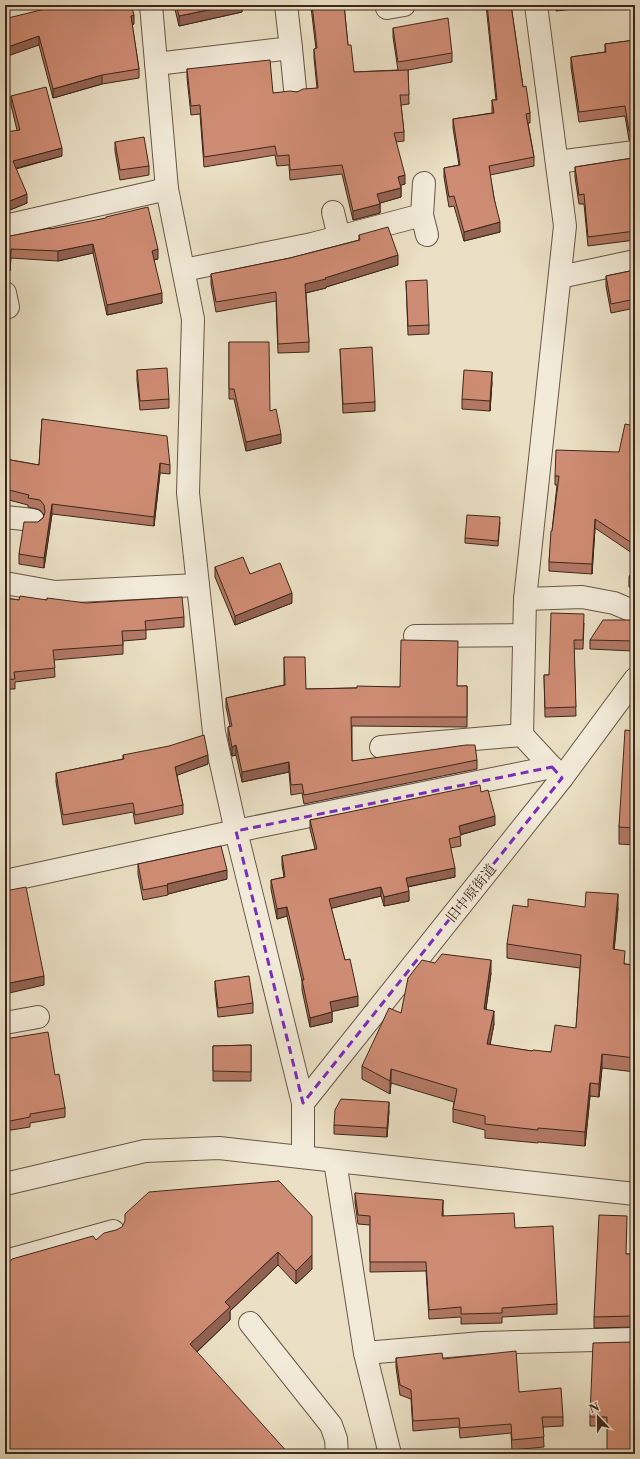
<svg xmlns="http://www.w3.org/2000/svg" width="640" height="1459" font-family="'Libre Caslon Text','Noto Serif JP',serif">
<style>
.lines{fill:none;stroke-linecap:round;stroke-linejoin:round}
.minor-casing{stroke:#685545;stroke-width:24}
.minor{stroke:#f2ebd9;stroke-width:22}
.wall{fill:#b27864;stroke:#3c271a}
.shaded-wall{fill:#916251;stroke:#3c271a}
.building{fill:#cf8c74;stroke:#3c271a}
.marked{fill:none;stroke:#7b2cbf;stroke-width:3;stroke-dasharray:8 5;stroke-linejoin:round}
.labels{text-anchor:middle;stroke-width:3;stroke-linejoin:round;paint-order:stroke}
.street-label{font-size:14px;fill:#3c271a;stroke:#f2ebd9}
</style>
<rect width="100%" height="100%" fill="#ebe0c5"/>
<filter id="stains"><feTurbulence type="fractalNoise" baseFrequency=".005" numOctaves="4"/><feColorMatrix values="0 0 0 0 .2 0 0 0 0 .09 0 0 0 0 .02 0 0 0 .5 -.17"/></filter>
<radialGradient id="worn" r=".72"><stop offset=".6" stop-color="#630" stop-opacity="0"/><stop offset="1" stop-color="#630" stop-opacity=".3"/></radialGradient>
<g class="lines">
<!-- minor casing -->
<g class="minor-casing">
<g id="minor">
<path d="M151,5L167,189L193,319L188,493L214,732L236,831L303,1103V1157"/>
<path d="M536,5L565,226L525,599L522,735L562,778"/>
<path d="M387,8L404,5"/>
<path d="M5,15L46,5"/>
<path d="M291,48L295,89"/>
<path d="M156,64L291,48L286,5"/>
<path d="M557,162L635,152"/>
<path d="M333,212L339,237"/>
<path d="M422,215L427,235"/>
<path d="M5,226L167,189"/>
<path d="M184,270L312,244L422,215L424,183"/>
<path d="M560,277L635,261"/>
<path d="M5,293L8,307"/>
<path d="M5,517L33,520"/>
<path d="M5,583L55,592L198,585"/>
<path d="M525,599L582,597L614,603L635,612"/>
<path d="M415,636L524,635"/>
<path d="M381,747L522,735"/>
<path d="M5,881L236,831L552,767"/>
<path d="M5,1023L38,1017"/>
<path d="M303,1103L562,778L635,679"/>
<path d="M335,1161L365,1353L390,1454"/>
<path d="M5,1184L145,1151L219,1148L635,1194"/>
<path d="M5,1261L113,1231"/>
<path d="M250,1323L331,1425L336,1439L337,1454"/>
<path d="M365,1353L482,1343L635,1339"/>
</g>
</g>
<!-- minor -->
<use href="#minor" class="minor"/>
</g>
<!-- wall -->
<g class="wall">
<path d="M174,5H242V12L179,26Z"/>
<path d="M308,5H344L348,45L354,72L398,70L393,37V28L452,53V62L408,70L409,104L401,105L404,132V141L396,142L405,184L401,185V197L380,203V213L353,220L342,174L290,180L289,165L277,166L275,155L204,167L200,114L191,115L187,78V69L273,93L297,92L317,88L314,58V49H316L311,7H308Z"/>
<path d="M486,5H511L523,87L530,113V123H528L534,157V166L490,175L500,232L464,241L454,206L449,207L444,177V168L459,165L453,128V119L492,113V100H496Z"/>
<path d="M556,5H611L556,11Z"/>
<path d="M5,18L134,24H132L139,69V78L102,84L53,98L39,45Z"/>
<path d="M635,40V140H629L625,116L579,122L571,67V57L605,52V44Z"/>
<path d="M11,96L62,156L16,169L27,203L5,212L17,130L11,105Z"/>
<path d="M115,142L149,166V175L120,180L115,151Z"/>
<path d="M633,155H635V240L588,246L584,204H579L575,177V167L633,158Z"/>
<path d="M50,229L158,259L154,260L162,303L107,315L93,253L58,261L11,258L10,271L5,237Z"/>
<path d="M359,235L398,265L326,287V288L306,293L309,342V352L278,353L276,301L216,312L211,284V274L290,258L359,240Z"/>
<path d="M635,270V308L611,313L606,286V276Z"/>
<path d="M406,281L429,325V334L408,335Z"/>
<path d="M229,342L270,411L281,443L246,451L234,399H229Z"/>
<path d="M340,349L375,402V411L343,413Z"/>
<path d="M137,370L169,399V408L140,410L137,380Z"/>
<path d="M492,382L490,411L462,409V399Z"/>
<path d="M42,419L170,465V474L160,473L154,526L52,514L44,568L19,564V554L38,522L43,518L44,515L40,510L28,507V505L5,499V459L39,465Z"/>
<path d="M635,426V555L595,528L592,574L549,571V562L552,531L557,485H555V476L619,452Z"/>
<path d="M500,522L498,546L465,543V538Z"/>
<path d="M215,567L250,574L292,603L235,625L215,577Z"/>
<path d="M635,568V590L629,587V577Z"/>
<path d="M5,598L19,600H47L184,617V627L146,630V639L123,641V654L54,660L55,677L15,682V689H5Z"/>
<path d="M633,620V651L590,649V640Z"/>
<path d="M584,623L583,649H574L576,716L545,717L544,675H549Z"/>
<path d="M284,657L306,689L400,687L467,686V727L352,726V761L477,760V769L304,804L302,793L291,795L289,772L242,782L236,755L232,756L228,737V727L230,726L226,707V698L284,685Z"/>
<path d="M635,731V845L619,844V827Z"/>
<path d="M123,755L208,764L177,775L183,805V814L135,824L133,812L63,825L56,782V773L123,759Z"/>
<path d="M481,792L495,825L460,835L461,846L450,848L455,877L408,887L409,901L384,906L381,896L331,908L345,960L358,1006L332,1011V1022L310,1027L302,990V981L287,916L277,919L271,889V880L284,877L282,865V856L315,849L310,829V820Z"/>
<path d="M138,864L227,879L168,894V895L143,900L138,874Z"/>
<path d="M528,907L618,908L614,950L625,964L635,965V1072L602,1068L599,1097L590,1096L585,1146L538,1142V1143L485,1138V1130L453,1122V1109L454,1102L391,1083L390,1094L362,1079V1066L401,1013L491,973L486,1009L494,1024L490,1045L532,1051L551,1052L576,1028L580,968L507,958V944Z"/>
<path d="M215,981L253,1003V1013L218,1017L215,990Z"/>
<path d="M5,1039L55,1075L65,1108V1117L30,1123V1127L5,1131Z"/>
<path d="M251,1045V1081H213V1046Z"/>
<path d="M389,1111L387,1137L334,1134V1125Z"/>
<path d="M279,1181L312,1269L296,1284L278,1265L230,1311V1320L197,1352L96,1240Z"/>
<path d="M355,1193L443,1210V1216L515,1228L557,1304V1314L502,1317V1323L461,1324V1317L429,1319L426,1271L370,1272V1225L358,1224L355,1202Z"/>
<path d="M626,1254H635V1317H634L633,1327L594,1328V1317Z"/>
<path d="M632,1349L607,1426H590V1417Z"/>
<path d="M396,1358L443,1359L519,1392L563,1417V1426L543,1427L544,1447L512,1450L511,1433L460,1438L459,1427L413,1431L411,1399L400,1395L396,1367Z"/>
</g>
<!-- shaded-wall -->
<g class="shaded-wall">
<path d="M232,5H242V12L179,26V16Z"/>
<path d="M134,15V24L131,25V16Z"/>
<path d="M39,36V45L5,57V48Z"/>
<path d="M102,75V84L53,98V89Z"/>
<path d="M62,148V156L13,169V161Z"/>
<path d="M405,175V184L398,186V177Z"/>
<path d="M401,188V197L377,204V194Z"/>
<path d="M27,194V203L5,212V203Z"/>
<path d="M380,204V213L353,220V211Z"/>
<path d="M500,222V232L464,241V232Z"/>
<path d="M93,244V253L58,261V251Z"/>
<path d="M11,249L10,271L5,272V263Z"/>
<path d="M158,249V259L152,260V251Z"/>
<path d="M398,255V265L326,287V288L305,293V284Z"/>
<path d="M162,293V303L107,315V305Z"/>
<path d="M492,372V382L490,411V401Z"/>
<path d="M281,434V443L246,451V442Z"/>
<path d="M160,463V473L154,526V517Z"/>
<path d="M52,504V514L44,568V558Z"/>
<path d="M595,519V528L592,574V564Z"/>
<path d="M292,593V603L235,625V616Z"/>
<path d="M236,745V755L232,756V747Z"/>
<path d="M208,755V764L175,776V767Z"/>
<path d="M289,762V772L242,782V772Z"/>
<path d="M495,816V825L459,835V826Z"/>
<path d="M455,868V877L406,887V878Z"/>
<path d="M227,870V879L168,894L167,884Z"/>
<path d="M381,887V896L329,909V899Z"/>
<path d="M409,891V901L384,906V897Z"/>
<path d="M618,894V908L613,963V949Z"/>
<path d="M287,907V916L277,919V909Z"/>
<path d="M491,960V973L484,1022V1009Z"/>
<path d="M44,976V985L5,994V984Z"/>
<path d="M358,996V1006L330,1012V1002Z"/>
<path d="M494,1011V1024L487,1058V1044Z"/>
<path d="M332,1012V1022L310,1027V1018Z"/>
<path d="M602,1054V1068L599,1097V1084Z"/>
<path d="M391,1069V1083L390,1094V1081Z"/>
<path d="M590,1083V1096L585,1146V1132Z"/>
<path d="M389,1102V1111L387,1137V1128Z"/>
<path d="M443,1200V1210L442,1226V1216Z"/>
<path d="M278,1252V1265L230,1311V1320L190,1358V1344L225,1302Z"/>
<path d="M312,1255V1269L296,1284V1271Z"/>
</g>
<!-- building -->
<g class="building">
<path d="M54,5H131L134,15L131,16L139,69L102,75L53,89L39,36L5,48V18H8L49,8Z"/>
<path d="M176,5H232L179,16Z"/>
<path d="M312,5H344L348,45H351L354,72L408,70L409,95H400L404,132L394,133L405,175L398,177L401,188L377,194L380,204L353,211L342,165L290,170L289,155L277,156L275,146L204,157L200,105L191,106L187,69L270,60L273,93L290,91L297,92L303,89L318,88L314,49L317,48Z"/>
<path d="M487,5H511L523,87L526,86L530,113L526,114L534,157L489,166L494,198L500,222L464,232L454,196L449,197L444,168L460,165L453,119L494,113L492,100H497Z"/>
<path d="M448,18L452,53L398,62L393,28Z"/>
<path d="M635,40V131H629L625,106L579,112L571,57L606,52L605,44Z"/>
<path d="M46,87L62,148L13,161L27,194L5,203V132L20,130L11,96Z"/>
<path d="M144,137L149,166L120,170L115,142Z"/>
<path d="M633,155H635V231L588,237L584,194L579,195L575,167L633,158Z"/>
<path d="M148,207L158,249L152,251L162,293L107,305L93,244L58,251L11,249L10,262L5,263V237L50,228V229L106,218V217Z"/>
<path d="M388,227L398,255L325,278L326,279L305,284L309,342L278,344L276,292L216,302L211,274L290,258L360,240L359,235Z"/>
<path d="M635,270V299L611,304L606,276Z"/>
<path d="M427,280L429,325L408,326L406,281Z"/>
<path d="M229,342H269L270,411L276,409L281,434L246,442L234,389H229Z"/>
<path d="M372,347L375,402L343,404L340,349Z"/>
<path d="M167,368L169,399L140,401L137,370Z"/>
<path d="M464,370L492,372L490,401L462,399Z"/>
<path d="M42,419L167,436L170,465L160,463L154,517L52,504L44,558L19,554L24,522H38L43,518L45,512L44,505L40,500L28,498L29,495L5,489V459L39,465Z"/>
<path d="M625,424L635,426V545L595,519L592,564L549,562L551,531H552L559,476H555L556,450L619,452Z"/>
<path d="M467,515L500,517L498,541L465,538Z"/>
<path d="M243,557L250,574L280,563L292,593L235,616L215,567Z"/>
<path d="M635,568V581L629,577Z"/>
<path d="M20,596L47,600V598L86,603L182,597L184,617L145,621L146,630L122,631L123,645L53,650L55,668L14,672L15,679L5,680V598L19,600Z"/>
<path d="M551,613L584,614L583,640H574L576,707L545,708L544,675H549Z"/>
<path d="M603,620H633V641L590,640Z"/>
<path d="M401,640L458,641L457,686H467V717H351L352,761L466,745H475L477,760L304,795L302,784L291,785L289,762L242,772L236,745L232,747L228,727L232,726L226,698L285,685L284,657H305L306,689L357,688V686L400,687Z"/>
<path d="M625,730L635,731V828L619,827Z"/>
<path d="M204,735L208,755L175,767L183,805L135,815L133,803L63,815L56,773L124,759L123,755L169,746Z"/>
<path d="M480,785L481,792L488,790L495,816L459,826L461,836L449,839L455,868L406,878L409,891L384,897L381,887L329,899L345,960L350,959L358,996L330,1002L332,1012L310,1018L302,980H304L287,907L277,909L271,880L285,877L282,856L317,849L310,820Z"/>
<path d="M221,846L227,870L167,884L168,885L143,890L138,864Z"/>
<path d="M26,887L44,976L5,984V891Z"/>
<path d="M586,892L618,894L613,949L625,951L624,964L635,965V1058L602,1054L599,1084L590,1083L585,1132L538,1128V1130L485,1124V1116L453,1109L457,1089L391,1069L390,1081L362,1066L389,1008L401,1013L408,978L422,960L435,963L442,954L491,960L484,1009L494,1011L487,1044L532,1051L533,1050L551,1052L555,1025L576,1028L581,955L507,944L513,905L528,907V899L585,907Z"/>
<path d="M249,976L253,1003L218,1008L215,981Z"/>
<path d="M48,1032L55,1075L59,1074L65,1108L30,1114V1117L5,1122V1039Z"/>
<path d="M251,1045V1072L213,1071V1046Z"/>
<path d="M341,1099L389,1102L387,1128L334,1125L335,1110Z"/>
<path d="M279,1181L312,1216V1255L296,1271L278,1252L225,1302L230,1307L190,1344L289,1454H5V1268L12,1259L93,1236L96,1240L104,1233L116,1230L122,1227L125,1221V1214L149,1192Z"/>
<path d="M355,1193L443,1200L442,1216L514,1213L515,1228L553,1226L557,1304L502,1308V1313L461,1314V1307L429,1310L426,1262H370V1216L358,1215Z"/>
<path d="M599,1215L627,1216L626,1254H635V1306H634L633,1316L594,1317Z"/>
<path d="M632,1342V1349H635V1454H607V1417H590L593,1343Z"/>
<path d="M516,1351L519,1392L561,1388L563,1417H542L544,1437L512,1440L511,1424L460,1428L459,1418L413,1421L411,1390L400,1385L396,1358L442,1353L443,1359Z"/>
</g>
<!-- marked area -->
<path class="marked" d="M552,767L562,778L303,1103L236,831Z"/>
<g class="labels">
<!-- street labels -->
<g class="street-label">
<text transform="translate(471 893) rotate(-51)" y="5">旧中原街道</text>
</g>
</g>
<!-- margin -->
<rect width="640" height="1459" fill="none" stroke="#ebe0c5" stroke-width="20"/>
<rect x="6" y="6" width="628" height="1447" fill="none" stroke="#3c271a" stroke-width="2"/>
<rect x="10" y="10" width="620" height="1439" fill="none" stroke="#3c271a"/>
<!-- north arrow -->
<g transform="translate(598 1417) rotate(338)" stroke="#f2ebd9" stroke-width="3" paint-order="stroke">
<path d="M0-3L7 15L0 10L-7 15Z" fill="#3c271a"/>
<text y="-6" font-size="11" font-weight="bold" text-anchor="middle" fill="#3c271a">N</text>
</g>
<rect width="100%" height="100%" filter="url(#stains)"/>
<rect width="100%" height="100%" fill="url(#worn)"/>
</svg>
